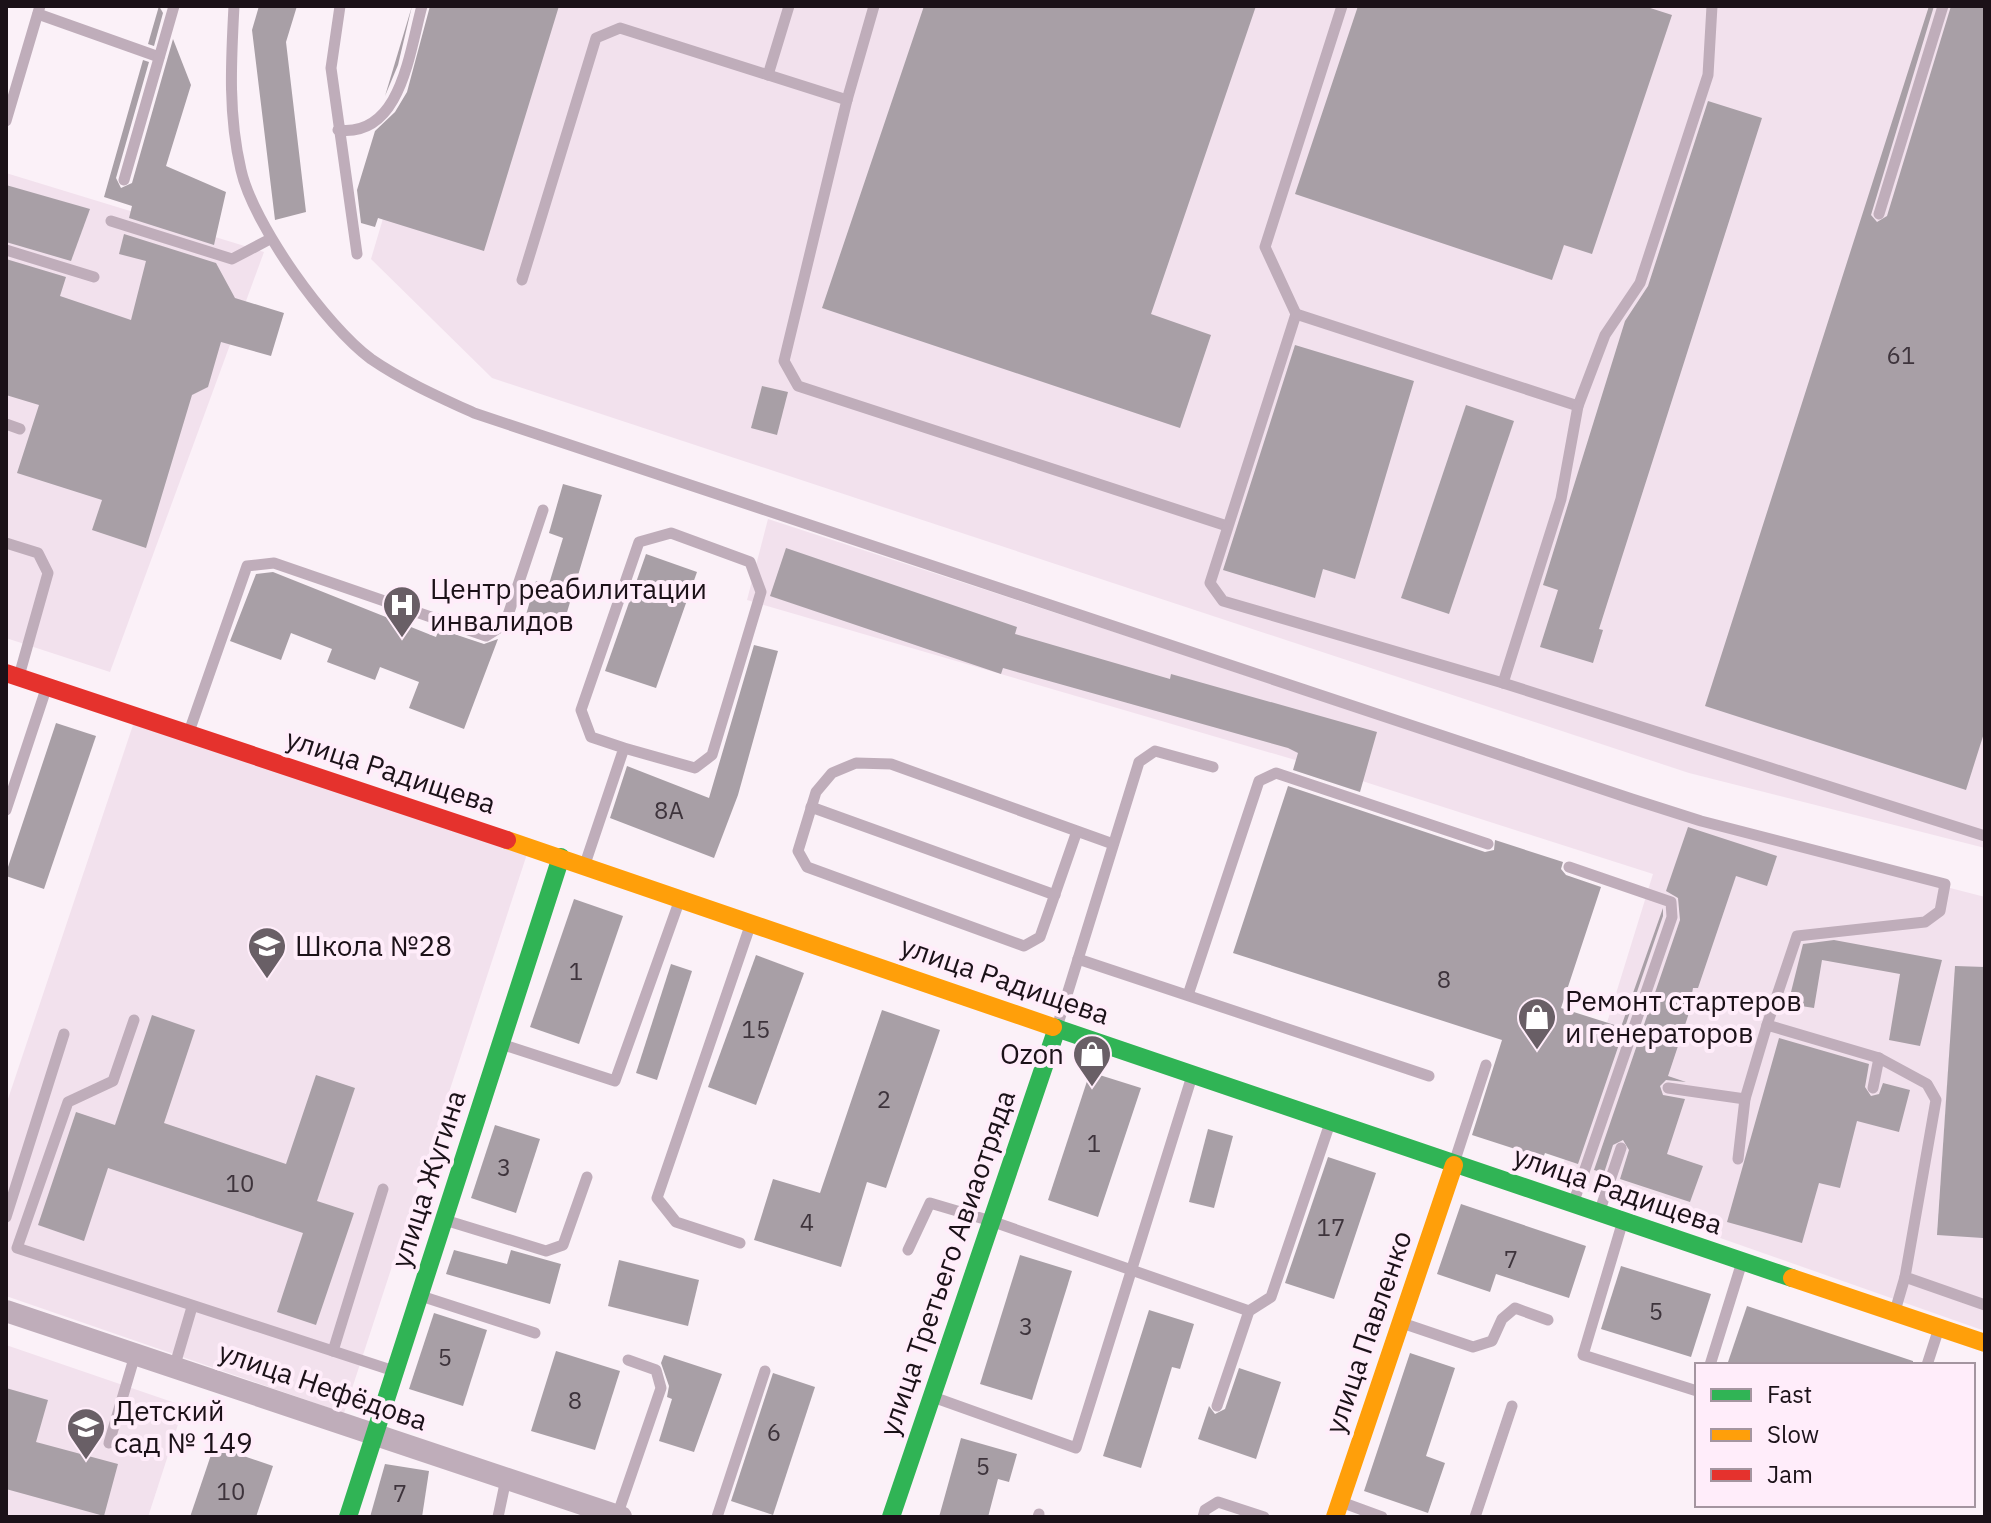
<svg xmlns="http://www.w3.org/2000/svg" width="1991" height="1523" font-family="'IBM Plex Sans',sans-serif">
<style>
.built{fill:#f2e1ed}
.building{fill:#a89fa6}
.lines{fill:none;stroke-linecap:round;stroke-linejoin:round}
.lane{stroke:#bfadba;stroke-width:11}
.street{stroke:#bfadba;stroke-width:22}
.fast{stroke:#30b455;stroke-width:18}
.slow{stroke:#ff9f0a;stroke-width:18}
.jam{stroke:#e5322d;stroke-width:18}
.labels{text-anchor:middle;stroke-width:8;stroke-linejoin:round;paint-order:stroke}
.number-label{font-size:24px;fill:#3e343c}
.poi-label{font-size:28px;fill:#1b1118;stroke:#ffedfa;text-anchor:start}
.street-label{font-size:28px;fill:#1b1118;stroke:#ffedfa}
</style>
<rect width="100%" height="100%" fill="#fbf1f8"/>
<!-- built -->
<g class="built">
<path d="M446,6H1985V848L1689,773L492,378L371,259Z"/>
<path d="M6,173L264,252L110,672L6,638Z"/>
<path d="M768,519L1703,824L1985,897V1331L1558,1181L1653,874L1309,764L747,600Z"/>
<path d="M134,722L527,854L344,1413L6,1296V1105Z"/>
<path d="M6,1345L184,1406L148,1517H6Z"/>
</g>
<!-- building -->
<g class="building">
<path d="M159,6L163,13L154,46L148,44Z"/>
<path d="M259,6H297L286,42L306,212L275,220L252,30Z"/>
<path d="M412,6L398,65L385,96Z"/>
<path d="M430,6H559L484,251L378,218L375,227L361,223L357,190L375,131L395,112L407,92Z"/>
<path d="M924,6H1256L1151,314L1211,335L1180,428L822,308Z"/>
<path d="M1358,6H1644L1672,15L1592,254L1564,245L1552,280L1295,194Z"/>
<path d="M1929,6H1934L1871,215L1877,222L1887,216L1951,6H1985V730L1966,790L1705,706Z"/>
<path d="M173,39L191,85L166,166L226,192L214,245L129,218L132,206L104,197L143,60L149,62L116,178L121,188L132,183Z"/>
<path d="M1708,101L1762,118L1599,629L1603,630L1593,663L1540,647L1558,590L1543,585L1625,321L1648,286Z"/>
<path d="M6,185L90,209L71,261L6,242Z"/>
<path d="M124,234L216,263L235,298L284,313L271,356L221,342L208,387L192,395L146,548L92,530L102,500L17,473L39,405L6,395V259L66,277L60,296L131,320L146,261L119,254Z"/>
<path d="M1295,345L1414,381L1355,579L1323,569L1315,598L1223,570Z"/>
<path d="M762,386L788,392L777,435L751,428Z"/>
<path d="M1466,405L1514,421L1449,614L1401,598Z"/>
<path d="M563,484L602,495L562,629L525,618L536,581L549,584L563,538L549,533Z"/>
<path d="M786,548L1017,627L1015,634L1170,679L1171,674L1377,732L1360,792L1293,770L1298,753L1288,748L1003,668L1001,674L770,596Z"/>
<path d="M646,554L697,572L656,688L605,671Z"/>
<path d="M273,572L436,637L439,629L484,644L498,639L464,729L409,708L419,682L380,667L375,680L327,662L332,649L291,633L281,660L230,641L256,574Z"/>
<path d="M754,645L778,651L738,795L714,858L610,818L627,766L709,798Z"/>
<path d="M56,723L96,736L44,889L6,876V873Z"/>
<path d="M1288,786L1485,852L1494,850L1495,840L1563,862L1561,869L1566,875L1601,887L1561,1008L1621,1027L1663,908V916L1578,1164L1545,1153L1543,1158L1472,1135L1502,1040L1233,953Z"/>
<path d="M1688,827L1777,856L1767,886L1736,876L1698,988H1693L1688,1016L1668,1076L1686,1082L1666,1080L1660,1086L1663,1095L1685,1099L1667,1154L1703,1166L1690,1202L1620,1179L1629,1150L1623,1140L1613,1145L1604,1173L1594,1170L1680,920L1678,898L1666,891Z"/>
<path d="M574,899L623,916L579,1044L530,1027Z"/>
<path d="M1834,940L1942,960L1920,1046L1889,1040L1900,974L1822,960L1814,1008L1788,1004L1803,944Z"/>
<path d="M756,955L804,973L756,1105L708,1087Z"/>
<path d="M671,964L692,971L657,1080L636,1073Z"/>
<path d="M1955,966L1985,967L1983,1238L1937,1235Z"/>
<path d="M882,1010L940,1030L886,1188L867,1182L841,1267L754,1240L773,1179L820,1193Z"/>
<path d="M152,1015L195,1030L164,1123L286,1164L316,1075L355,1088L317,1201L354,1213L316,1325L277,1312L303,1233L108,1168L84,1241L38,1225L76,1112L115,1125Z"/>
<path d="M1779,1038L1869,1064L1865,1087L1871,1096L1879,1094L1883,1083L1910,1090L1899,1132L1857,1121L1840,1188L1819,1183L1802,1243L1727,1222Z"/>
<path d="M1090,1072L1141,1088L1098,1217L1048,1200Z"/>
<path d="M495,1125L540,1139L516,1213L471,1198Z"/>
<path d="M1208,1129L1233,1136L1214,1208L1189,1202Z"/>
<path d="M1328,1157L1376,1173L1334,1299L1285,1283Z"/>
<path d="M1461,1204L1586,1246L1569,1298L1496,1274L1490,1292L1437,1274Z"/>
<path d="M454,1250L507,1264L511,1250L561,1264L550,1304L446,1274Z"/>
<path d="M1020,1255L1072,1271L1032,1400L980,1384Z"/>
<path d="M619,1260L699,1280L688,1326L608,1306Z"/>
<path d="M1621,1266L1711,1294L1691,1357L1601,1329Z"/>
<path d="M1747,1306L1913,1361V1365H1727Z"/>
<path d="M1149,1310L1194,1324L1180,1369L1172,1367L1141,1468L1103,1456Z"/>
<path d="M434,1313L487,1330L463,1406L409,1389Z"/>
<path d="M556,1351L620,1371L595,1450L531,1431Z"/>
<path d="M1410,1353L1455,1368L1426,1456L1445,1463L1428,1513L1364,1491Z"/>
<path d="M664,1355L722,1374L694,1452L659,1441L672,1399L667,1397L669,1386L661,1363Z"/>
<path d="M1239,1368L1281,1382L1256,1459L1198,1439L1209,1406L1215,1414L1225,1409Z"/>
<path d="M773,1373L815,1387L773,1515L731,1501Z"/>
<path d="M6,1388L48,1400L36,1442L118,1464L104,1516L6,1489Z"/>
<path d="M961,1438L1017,1454L1009,1482L998,1479L988,1517H939Z"/>
<path d="M214,1446L273,1466L256,1517H190Z"/>
<path d="M385,1464L429,1471L422,1517H370Z"/>
</g>
<g class="lines">
<!-- lane -->
<g class="lane">
<path d="M234,6C231,62 228,115 241,170C253,224 326,326 371,359C403,381 439,397 474,413L1632,799L1701,821L1945,884L1940,911L1925,922L1797,936L1767,1025"/>
<path d="M340,6L331,68L357,254"/>
<path d="M874,6L847,100L784,361L798,386L1227,526"/>
<path d="M1342,6L1265,247L1296,314L1210,583L1223,601L1503,683L1985,836"/>
<path d="M38,14L159,57"/>
<path d="M768,75L789,6"/>
<path d="M6,121L40,6"/>
<path d="M338,130C401,138 409,53 422,6"/>
<path d="M124,180L174,6"/>
<path d="M1879,214L1943,6"/>
<path d="M111,221L232,259L270,239"/>
<path d="M6,250L94,277"/>
<path d="M522,280L596,38L620,28L847,100"/>
<path d="M1296,314L1578,406L1605,335L1640,283L1708,75L1712,6"/>
<path d="M6,424L20,429"/>
<path d="M6,543L38,553L48,573L19,676"/>
<path d="M1503,683L1561,499L1578,406"/>
<path d="M190,729L247,566L274,563L486,636L505,624L543,510"/>
<path d="M811,807L1055,895"/>
<path d="M6,810L46,689"/>
<path d="M1077,831L1040,937L1024,946L807,867L798,851L816,792L832,773L856,763L891,764L1113,844"/>
<path d="M585,864L624,748L695,768L712,755L761,592L750,562L671,533L639,542L581,710L591,737L624,748"/>
<path d="M1569,867L1671,902L1672,917L1573,1204"/>
<path d="M1078,959L1429,1076"/>
<path d="M1188,995L1259,781L1276,773L1488,844"/>
<path d="M134,1020L113,1081L68,1102L17,1248L394,1371"/>
<path d="M1057,1027L1139,762L1155,751L1213,767"/>
<path d="M504,1045L615,1081L679,902"/>
<path d="M1668,1088L1745,1099"/>
<path d="M1873,1088L1879,1058"/>
<path d="M1738,1159L1745,1099L1767,1025L1879,1058L1927,1084L1936,1100L1905,1277L1985,1305"/>
<path d="M1454,1163L1486,1065"/>
<path d="M1599,1213L1621,1148"/>
<path d="M6,1217L64,1034"/>
<path d="M448,1221L546,1251L563,1245L587,1177"/>
<path d="M1622,1224L1583,1355L1697,1391"/>
<path d="M740,1243L676,1222L657,1198L750,926"/>
<path d="M908,1250L930,1203L991,1221L1249,1311"/>
<path d="M424,1297L535,1333"/>
<path d="M1895,1311L1905,1277"/>
<path d="M1402,1323L1473,1347L1492,1341L1502,1319L1515,1308L1548,1320"/>
<path d="M333,1351L383,1189"/>
<path d="M1710,1365L1742,1262"/>
<path d="M1927,1365L1939,1328"/>
<path d="M174,1368L192,1307"/>
<path d="M933,1397L1076,1448L1192,1076"/>
<path d="M1217,1406L1249,1311L1271,1297L1329,1126"/>
<path d="M109,1443L135,1355"/>
<path d="M1341,1502L1382,1517"/>
<path d="M617,1516L661,1388L656,1370L628,1360"/>
<path d="M498,1517L506,1479"/>
<path d="M717,1517L765,1371"/>
<path d="M1038,1517L1039,1514"/>
<path d="M1203,1517L1205,1510L1218,1502L1264,1517"/>
<path d="M1475,1517L1512,1406"/>
</g>
<!-- street -->
<path class="street" d="M6,1311L621,1517"/>
<!-- fast -->
<g class="fast">
<path d="M1053,1027L1792,1278"/>
<path d="M348,1517L561,857"/>
<path d="M891,1517L1057,1028"/>
</g>
<!-- slow -->
<g class="slow">
<path d="M507,840L1053,1027"/>
<path d="M1792,1278L1985,1343"/>
<path d="M1335,1517L1454,1165"/>
</g>
<!-- jam -->
<path class="jam" d="M6,673L507,840"/>
</g>
<!-- icons -->
<defs>
<g id="hospital-pin" transform="scale(2)"><path d="M0 17L-7.5 6A9.5 9.5 0 1 1 7.5 6Z" fill="#695f66" stroke="#ffedfa"/><path d="M-5-5h3v3.5h4V-5h3V5h-3V1.5h-4V5h-3Z" fill="#fff"/></g>
<g id="school-pin" transform="scale(2)"><path d="M0 17L-7.5 6A9.5 9.5 0 1 1 7.5 6Z" fill="#695f66" stroke="#ffedfa"/><path d="M0-5L7-2L0 1L-7-2ZM-4 1L0 2.5L4 1V4Q0 6-4 4Z" fill="#fff"/></g>
<g id="shop-pin" transform="scale(2)"><path d="M0 17L-7.5 6A9.5 9.5 0 1 1 7.5 6Z" fill="#695f66" stroke="#ffedfa"/><path d="M-5-2.5h2.3a2.7 3.5 0 0 1 5.4 0H5L5.5 6h-11ZM-1.5-2.5h3a1.5 2.3 0 0 0-3 0Z" fill="#fff"/></g>
</defs>
<g fill-rule="evenodd">
<use href="#hospital-pin" x="402" y="605"/>
<use href="#school-pin" x="267" y="946"/>
<use href="#shop-pin" x="1537" y="1017"/>
<use href="#shop-pin" x="1092" y="1054"/>
<use href="#school-pin" x="86" y="1427"/>
</g>
<g class="labels">
<!-- number labels -->
<g class="number-label">
<text x="1901" y="364">61</text>
<text x="669" y="819">8А</text>
<text x="576" y="980">1</text>
<text x="1444" y="988">8</text>
<text x="756" y="1038">15</text>
<text x="884" y="1108">2</text>
<text x="1094" y="1152">1</text>
<text x="504" y="1176">3</text>
<text x="240" y="1192">10</text>
<text x="807" y="1231">4</text>
<text x="1331" y="1236">17</text>
<text x="1511" y="1268">7</text>
<text x="1656" y="1320">5</text>
<text x="1026" y="1335">3</text>
<text x="445" y="1366">5</text>
<text x="575" y="1409">8</text>
<text x="774" y="1441">6</text>
<text x="983" y="1475">5</text>
<text x="231" y="1500">10</text>
<text x="400" y="1502">7</text>
</g>
<!-- poi labels -->
<g class="poi-label">
<text x="430" y="599">Центр реабилитации<tspan x="430" dy="32">инвалидов</tspan></text>
<text x="295" y="956">Школа №28</text>
<text x="1565" y="1011">Ремонт стартеров<tspan x="1565" dy="32">и генераторов</tspan></text>
<text x="1064" y="1064" text-anchor="end">Ozon</text>
<text x="114" y="1421">Детский<tspan x="114" dy="32">сад № 149</tspan></text>
</g>
<!-- street labels -->
<g class="street-label">
<text transform="translate(391 771) rotate(18)" y="10">улица Радищева</text>
<text transform="translate(1005 980) rotate(19)" y="10">улица Радищева</text>
<text transform="translate(428 1179) rotate(-72)" y="10">улица Жугина</text>
<text transform="translate(1618 1190) rotate(19)" y="10">улица Радищева</text>
<text transform="translate(947 1263) rotate(-71)" y="10">улица Третьего Авиаотряда</text>
<text transform="translate(1368 1332) rotate(-71)" y="10">улица Павленко</text>
<text transform="translate(323 1386) rotate(19)" y="10">улица Нефёдова</text>
</g>
</g>
<!-- border -->
<rect width="1991" height="1523" fill="none" stroke="#1b1118" stroke-width="16"/>
<!-- legend -->
<rect x="1695" y="1363" width="280" height="144" fill="#ffedfa" stroke="#a495a0" stroke-width="2"/>
<rect x="1711" y="1389" width="40" height="12" fill="#30b455" stroke="#a495a0" stroke-width="2"/>
<text x="1767" y="1403" font-size="24" fill="#1b1118">Fast</text>
<rect x="1711" y="1429" width="40" height="12" fill="#ff9f0a" stroke="#a495a0" stroke-width="2"/>
<text x="1767" y="1443" font-size="24" fill="#1b1118">Slow</text>
<rect x="1711" y="1469" width="40" height="12" fill="#e5322d" stroke="#a495a0" stroke-width="2"/>
<text x="1767" y="1483" font-size="24" fill="#1b1118">Jam</text>
</svg>
